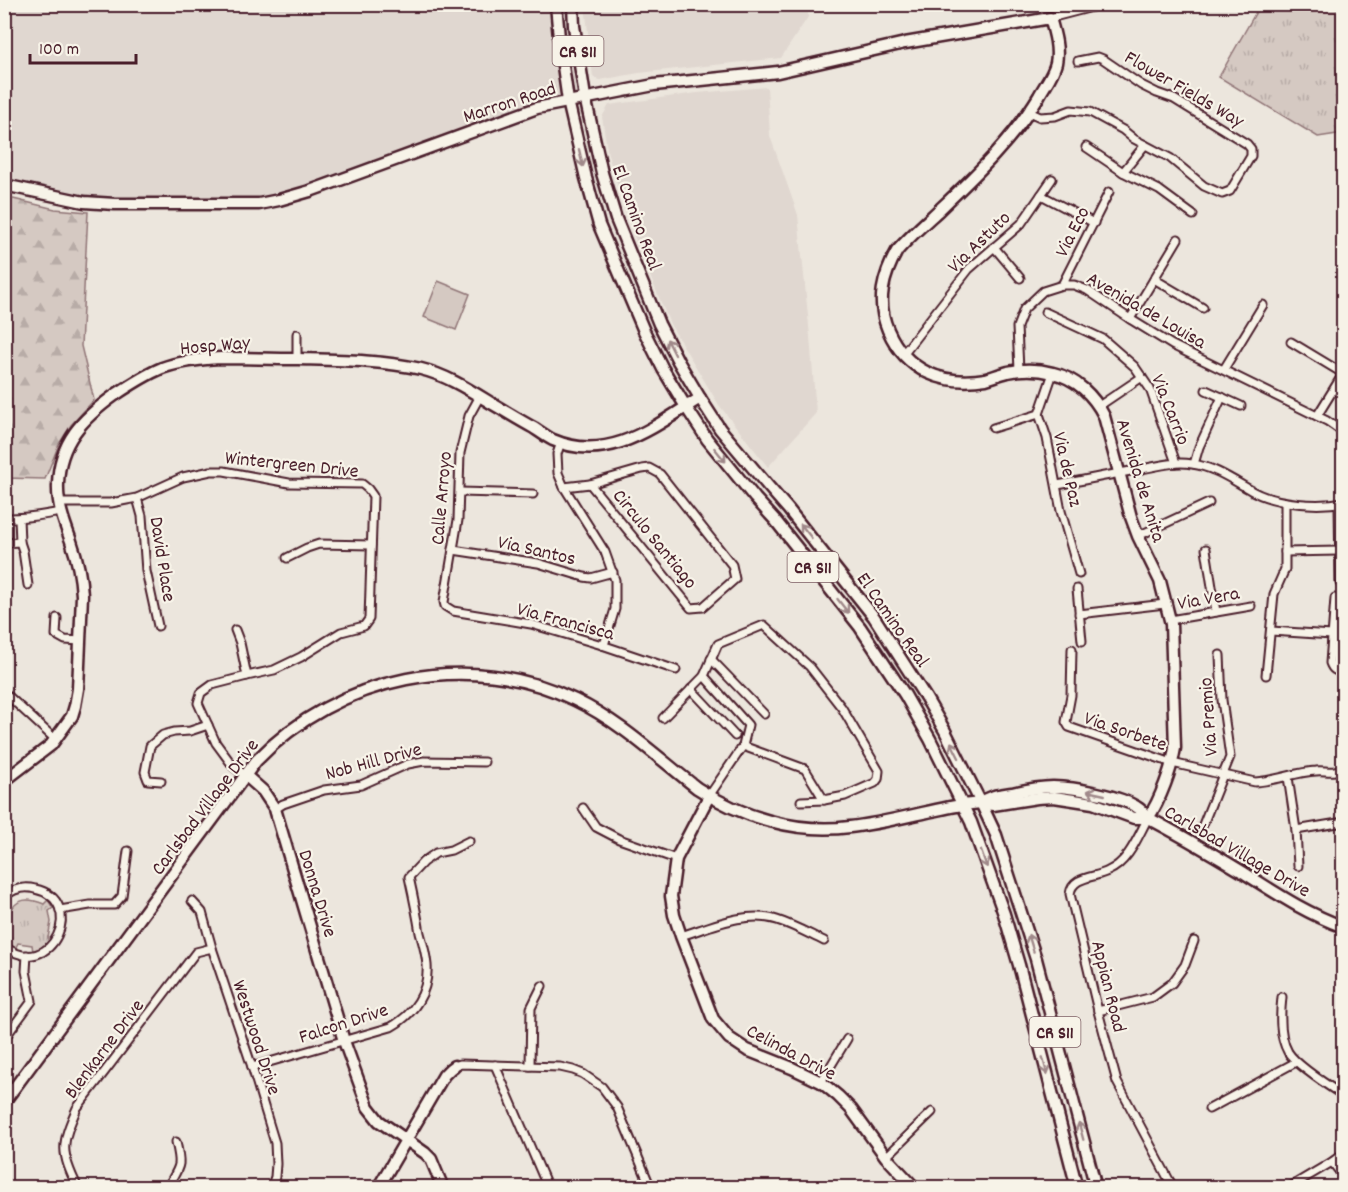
<svg xmlns="http://www.w3.org/2000/svg" width="1348" height="1192" font-family="Dekko,sans-serif">
<style>
.built{fill:#e0d7d0}
.grass{fill:url(#grass-tufts);stroke:#907476;stroke-width:1.5}
.forest{fill:url(#forest-firs);stroke:#907476;stroke-width:1.5}
.park{fill:#d5c9c2;stroke:#907476;stroke-width:1.5}
.lines{fill:none;stroke-linecap:round;stroke-linejoin:round}
.street-casing{stroke:#4a1f2b;stroke-width:11}
.secondary-casing{stroke:#4a1f2b;stroke-width:15}
.primary-casing{stroke:#4a1f2b;stroke-width:15}
.street{stroke:#f7f3e8;stroke-width:7}
.secondary{stroke:#f7f3e8;stroke-width:10}
.primary{stroke:#f7f3e8;stroke-width:10}
.oneway{stroke:#a0898a}
.labels{text-anchor:middle;stroke-width:4.5;stroke-linejoin:round;paint-order:stroke}
.shield{fill:#f7f3e8;stroke:#7e5f64;stroke-width:1.5}
.shield-label{font-size:18px;font-weight:bold;fill:#4a1f2b}
.street-label{font-size:20px;fill:#4a1f2b;stroke:#f7f3e8}
</style>
<defs>
<pattern id="grass-tufts" width="24" height="20" patternUnits="userSpaceOnUse" patternTransform="scale(1.5)"><rect width="24" height="20" fill="#d5c9c2"/><path d="M3 7l-1-3M5 7V3M7 7l1-3M15 17l-1-3M17 17v-4M19 17l1-3" fill="none" stroke="#b8aca7"/></pattern>
<pattern id="forest-firs" width="22" height="20" patternUnits="userSpaceOnUse" patternTransform="scale(1.5)"><rect width="22" height="20" fill="#d5c9c2"/><path d="M5 1l3.5 6h-7zM16 11l3.5 6h-7z" fill="#b8aca7"/></pattern>
</defs>
<rect width="100%" height="100%" fill="#ece6dd"/>
<filter id="ink" filterUnits="userSpaceOnUse"><feTurbulence type="fractalNoise" baseFrequency=".0167" numOctaves="2"/><feDisplacementMap in="SourceGraphic" scale="12" xChannelSelector="R" yChannelSelector="G"/><feConvolveMatrix kernelMatrix="1 2 1 2 8 2 1 2 1" color-interpolation-filters="sRGB"/></filter>
<g filter="url(#ink)">
<!-- built -->
<g class="built">
<path d="M5,5H565L567,29L577,99L284,200L115,204L5,185Z"/>
<path d="M585,5H808V17L781,58L639,73L600,80L593,77Z"/>
<path d="M767,87L770,136L798,215L810,336L816,413L768,467L719,405L670,324L638,247L608,155L602,117L609,105L697,93Z"/>
</g>
<!-- grass -->
<g class="grass">
<path d="M1260,5H1343V133L1318,137L1219,77Z"/>
<path d="M48,900L53,908L49,911L51,922L48,938L52,939C47,946 41,950 33,952L32,945L18,943L15,949L6,944L4,941V912L9,914C16,897 29,898 44,904Z"/>
</g>
<!-- forest -->
<path class="forest" d="M5,197L55,209L88,212L81,346L94,400L71,425L59,444L45,479L5,478Z"/>
<!-- park -->
<path class="park" d="M438,281L470,294L456,330L424,317Z"/>
<g class="lines">
<!-- street casing -->
<g class="street-casing">
<g id="street">
<path d="M1050,18L1100,5"/>
<path d="M1029,112L1040,117L1055,116L1071,110L1090,112L1123,130L1134,139L1170,158L1204,186L1222,194L1230,191L1251,156V149L1247,144L1174,99L1157,93L1141,85L1103,59L1098,57L1078,61"/>
<path d="M1086,147L1123,172L1159,190L1193,215"/>
<path d="M1123,172L1145,145"/>
<path d="M1041,195L1094,223"/>
<path d="M994,247L1020,278"/>
<path d="M1154,279L1203,308"/>
<path d="M1062,285L1109,192"/>
<path d="M1045,312L1103,339L1135,367L1150,389L1176,463"/>
<path d="M1130,319L1178,239"/>
<path d="M1291,342L1344,374"/>
<path d="M903,354L969,269L1021,224L1052,179"/>
<path d="M297,359V334"/>
<path d="M1224,369L1263,305"/>
<path d="M1019,370L1017,327L1024,309L1043,291L1062,285H1074L1087,290L1130,319L1172,345L1327,421L1344,433"/>
<path d="M1053,373L1039,414L1047,438L1061,511L1079,574"/>
<path d="M1206,390L1241,406"/>
<path d="M480,396L469,416L460,453L458,520L444,602L445,606L453,611L531,624L602,645L676,670"/>
<path d="M1099,406L1142,377"/>
<path d="M1317,416L1343,374"/>
<path d="M993,428L1039,414"/>
<path d="M561,442L557,454L558,473L564,487L605,552L615,580V609L605,642L602,645"/>
<path d="M1194,464L1199,447L1222,397"/>
<path d="M649,468L660,474L732,565L735,579L703,607L691,608L590,484L642,469Z"/>
<path d="M1057,485C1085,480 1113,474 1142,469C1158,466 1175,461 1192,464C1215,467 1234,481 1254,492C1277,504 1318,507 1344,502"/>
<path d="M564,487L590,484"/>
<path d="M460,492L533,494"/>
<path d="M137,498L142,516L146,571L158,626"/>
<path d="M59,503H111L137,498L183,477L211,471H224L289,483L362,484L368,489L373,496L369,619L364,626L341,632L301,657L274,670L247,676"/>
<path d="M1339,503L1340,583"/>
<path d="M4,518C24,519 42,515 61,512"/>
<path d="M19,518L20,542L23,551L28,585"/>
<path d="M1138,536L1209,503"/>
<path d="M4,543L20,542"/>
<path d="M1206,549L1216,612"/>
<path d="M453,550L538,563L584,577L591,578L613,572"/>
<path d="M1285,552L1339,551"/>
<path d="M287,558L307,548L319,544L371,545"/>
<path d="M1077,589L1082,641"/>
<path d="M1335,598L1330,663C1333,671 1336,671 1344,672"/>
<path d="M1079,614L1165,604"/>
<path d="M57,618L56,635L65,640L81,641"/>
<path d="M1170,620L1251,606"/>
<path d="M235,630L240,643L247,676L212,685L201,693L198,703L216,743L233,766L245,775"/>
<path d="M1271,631L1332,635"/>
<path d="M1072,649L1071,695L1066,722L1069,727L1172,763L1255,782C1276,781 1296,772 1316,771C1326,770 1335,774 1344,767"/>
<path d="M711,659L764,714"/>
<path d="M1266,675L1274,594L1285,569V502"/>
<path d="M704,676L748,725L743,746"/>
<path d="M691,689L735,736"/>
<path d="M4,692L56,740"/>
<path d="M663,718L704,676L718,644L764,625L810,667L842,708L879,771L878,779L875,783L845,796L824,800L801,801"/>
<path d="M1288,777L1296,830L1298,866"/>
<path d="M161,781L148,780L145,772L150,746L163,735L174,732L190,731L208,725"/>
<path d="M709,796L743,746L805,769L824,800"/>
<path d="M583,808L596,827L619,839L676,859"/>
<path d="M275,809L283,804L324,790L361,785L408,764L424,761L484,762"/>
<path d="M1148,818C1138,836 1129,862 1108,871C1095,878 1072,876 1070,894L1098,1011L1117,1082L1169,1180L1174,1188"/>
<path d="M1202,827L1230,757L1222,700L1220,655"/>
<path d="M1296,830L1344,822"/>
<path d="M4,897C13,889 24,886 35,889C88,900 52,983 4,946"/>
<path d="M192,901L202,912L212,948L252,1067L275,1143L276,1164L275,1177L271,1188"/>
<path d="M60,910L90,905H114L122,896L128,851"/>
<path d="M681,936C710,927 746,910 777,920C793,925 809,934 824,941"/>
<path d="M1282,997C1280,1015 1279,1036 1288,1052C1296,1065 1330,1087 1344,1096"/>
<path d="M1098,1011L1153,997L1172,983L1185,965L1194,941"/>
<path d="M4,1039L32,1001L26,971L27,955"/>
<path d="M495,1065L548,1188"/>
<path d="M454,1066L460,1064L560,1067L573,1070L583,1074L602,1087L617,1107L651,1188"/>
<path d="M530,1066L531,1008L542,986"/>
<path d="M252,1067L391,1027C414,1014 429,992 427,965C426,954 423,943 420,933C417,914 413,895 409,877L423,862L436,853L451,850L469,841"/>
<path d="M821,1082L847,1039"/>
<path d="M1209,1109L1296,1062"/>
<path d="M886,1157L932,1112"/>
<path d="M1332,1162L1344,1177"/>
<path d="M78,1188C60,1152 61,1144 77,1108L196,952L212,948"/>
<path d="M167,1188C180,1165 182,1168 176,1142"/>
<path d="M1288,1188L1332,1162L1344,1153"/>
</g>
</g>
<!-- secondary casing -->
<g class="secondary-casing">
<g id="secondary">
<path d="M4,185L84,202L115,204H259L279,200L310,191L537,108L654,85L778,72L905,43L1050,18C1054,32 1059,48 1056,63C1053,75 1045,85 1039,96C1013,139 977,174 940,209C925,223 910,236 897,251C883,276 876,302 888,330C906,371 942,386 986,379C993,377 1000,374 1008,372C1022,369 1038,369 1053,373C1076,378 1094,396 1104,416L1131,517L1138,536L1160,581L1171,624L1175,748C1172,768 1160,801 1148,818"/>
<path d="M245,775L263,791L275,809L344,1041L368,1107L379,1121L425,1153L431,1159L443,1188"/>
<path d="M4,781L51,745L72,716L75,706L78,689L82,595C81,576 77,558 71,541C64,522 57,504 58,484C59,442 83,418 115,395C130,385 145,375 162,368C181,361 201,359 221,358C246,358 272,359 298,359C339,360 381,360 421,369C446,375 468,389 491,403C505,411 519,420 534,428C540,432 547,437 553,440C609,464 655,426 700,398"/>
<path d="M709,796L676,859L671,896L674,915L681,936L713,1019L729,1038L747,1050L792,1068L821,1082L838,1096L851,1109L886,1157L915,1188"/>
<path d="M378,1188L444,1075L450,1069L454,1066"/>
</g>
</g>
<!-- primary casing -->
<g class="primary-casing">
<g id="primary">
<path d="M556,4L559,38L568,101L586,178L599,225L644,331L663,369L686,407L707,439L755,498L775,520L860,627L905,695L930,739L971,822L1004,914L1019,965L1077,1188"/>
<path d="M573,4L574,26L585,97L602,173L616,219L659,324L678,361L700,398L720,429L768,486L788,509L874,617L926,698L945,731L981,803L996,835L1036,959L1096,1188"/>
<path d="M981,803C991,795 999,795 1012,793C1025,790 1039,787 1053,787C1074,787 1121,796 1138,808C1142,810 1145,815 1148,818C1179,834 1211,853 1241,871C1276,893 1305,913 1344,927"/>
<path d="M4,1102L256,761C337,676 469,648 575,700C621,722 657,757 697,788C741,817 796,834 850,827C888,823 925,811 962,805L981,803L993,805L1037,798L1054,797L1093,803L1134,818H1148"/>
</g>
</g>
<!-- street -->
<use href="#street" class="street"/>
<!-- secondary -->
<use href="#secondary" class="secondary"/>
<!-- primary -->
<use href="#primary" class="primary"/>
</g>
<!-- one-way arrows -->
<defs><path id="oneway-shaft" d="M-6 0H5M1.5-3L5.5 0L1.5 3" fill="none" stroke-width="1.6" stroke-linecap="round" stroke-linejoin="round" transform="scale(1.5)"/></defs>
<g class="oneway">
<use href="#oneway-shaft" transform="translate(581 158) rotate(77)"/>
<use href="#oneway-shaft" transform="translate(671 347) rotate(-117)"/>
<use href="#oneway-shaft" transform="translate(720 455) rotate(51)"/>
<use href="#oneway-shaft" transform="translate(806 531) rotate(-128)"/>
<use href="#oneway-shaft" transform="translate(843 606) rotate(52)"/>
<use href="#oneway-shaft" transform="translate(955 750) rotate(-117)"/>
<use href="#oneway-shaft" transform="translate(1096 793) rotate(-167)"/>
<use href="#oneway-shaft" transform="translate(984 859) rotate(70)"/>
<use href="#oneway-shaft" transform="translate(1031 943) rotate(-107)"/>
<use href="#oneway-shaft" transform="translate(1045 1066) rotate(75)"/>
<use href="#oneway-shaft" transform="translate(1081 1131) rotate(-105)"/>
</g>
</g>
<g class="labels">
<!-- shield labels -->
<g class="shield">
<rect x="552.5" y="36" width="51" height="30" rx="4.5"/>
<rect x="787.5" y="552" width="51" height="30" rx="4.5"/>
<rect x="1029.5" y="1017" width="51" height="30" rx="4.5"/>
</g>
<g class="shield-label">
<text x="578" y="57">CR S11</text>
<text x="813" y="573">CR S11</text>
<text x="1055" y="1038">CR S11</text>
</g>
<!-- street labels -->
<g class="street-label">
<text transform="translate(1185 88) rotate(30)" y="7">Flower Fields Way</text>
<text transform="translate(509 101) rotate(-18)" y="7">Marron Road</text>
<text transform="translate(638 217) rotate(70)" y="7">El Camino Real</text>
<text transform="translate(1071 231) rotate(-63)" y="7">Via Eco</text>
<text transform="translate(978 241) rotate(-44)" y="7">Via Astuto</text>
<text transform="translate(1147 309) rotate(30)" y="7">Avenida de Louisa</text>
<text transform="translate(215 344) rotate(-5)" y="7">Hosp Way</text>
<text transform="translate(1172 409) rotate(68)" y="7">Via Carrio</text>
<text transform="translate(292 463) rotate(6)" y="7">Wintergreen Drive</text>
<text transform="translate(1069 469) rotate(77)" y="7">Via de Paz</text>
<text transform="translate(1142 480) rotate(73)" y="7">Avenida de Anita</text>
<text transform="translate(440 498) rotate(-85)" y="7">Calle Arroyo</text>
<text transform="translate(656 538) rotate(51)" y="7">Circulo Santiago</text>
<text transform="translate(537 549) rotate(13)" y="7">Via Santos</text>
<text transform="translate(164 559) rotate(81)" y="7">David Place</text>
<text transform="translate(1208 597) rotate(-10)" y="7">Via Vera</text>
<text transform="translate(894 619) rotate(55)" y="7">El Camino Real</text>
<text transform="translate(566 620) rotate(15)" y="7">Via Francisca</text>
<text transform="translate(1207 717) rotate(-94)" y="7">Via Premio</text>
<text transform="translate(1126 730) rotate(19)" y="7">Via Sorbete</text>
<text transform="translate(373 760) rotate(-15)" y="7">Nob Hill Drive</text>
<text transform="translate(204 806) rotate(-53)" y="7">Carlsbad Village Drive</text>
<text transform="translate(1238 850) rotate(30)" y="7">Carlsbad Village Drive</text>
<text transform="translate(319 893) rotate(73)" y="7">Donna Drive</text>
<text transform="translate(1110 986) rotate(76)" y="7">Appian Road</text>
<text transform="translate(343 1022) rotate(-18)" y="7">Falcon Drive</text>
<text transform="translate(258 1037) rotate(72)" y="7">Westwood Drive</text>
<text transform="translate(103 1048) rotate(-53)" y="7">Blenkarne Drive</text>
<text transform="translate(792 1051) rotate(28)" y="7">Celinda Drive</text>
</g>
</g>
<!-- margin -->
<rect width="1348" height="1192" fill="none" stroke="#f7f3e8" stroke-width="24"/>
<rect x="12" y="12" width="1324" height="1168" fill="none" stroke="#4a1f2b" stroke-width="2" filter="url(#ink)"/>
<!-- scale -->
<path d="M30 54v9h106v-9" fill="none" stroke="#4a1f2b" stroke-width="3"/>
<text x="39" y="54" font-size="18" fill="#4a1f2b" stroke="#f7f3e8" stroke-width="4.5" paint-order="stroke">100 m</text>
</svg>
